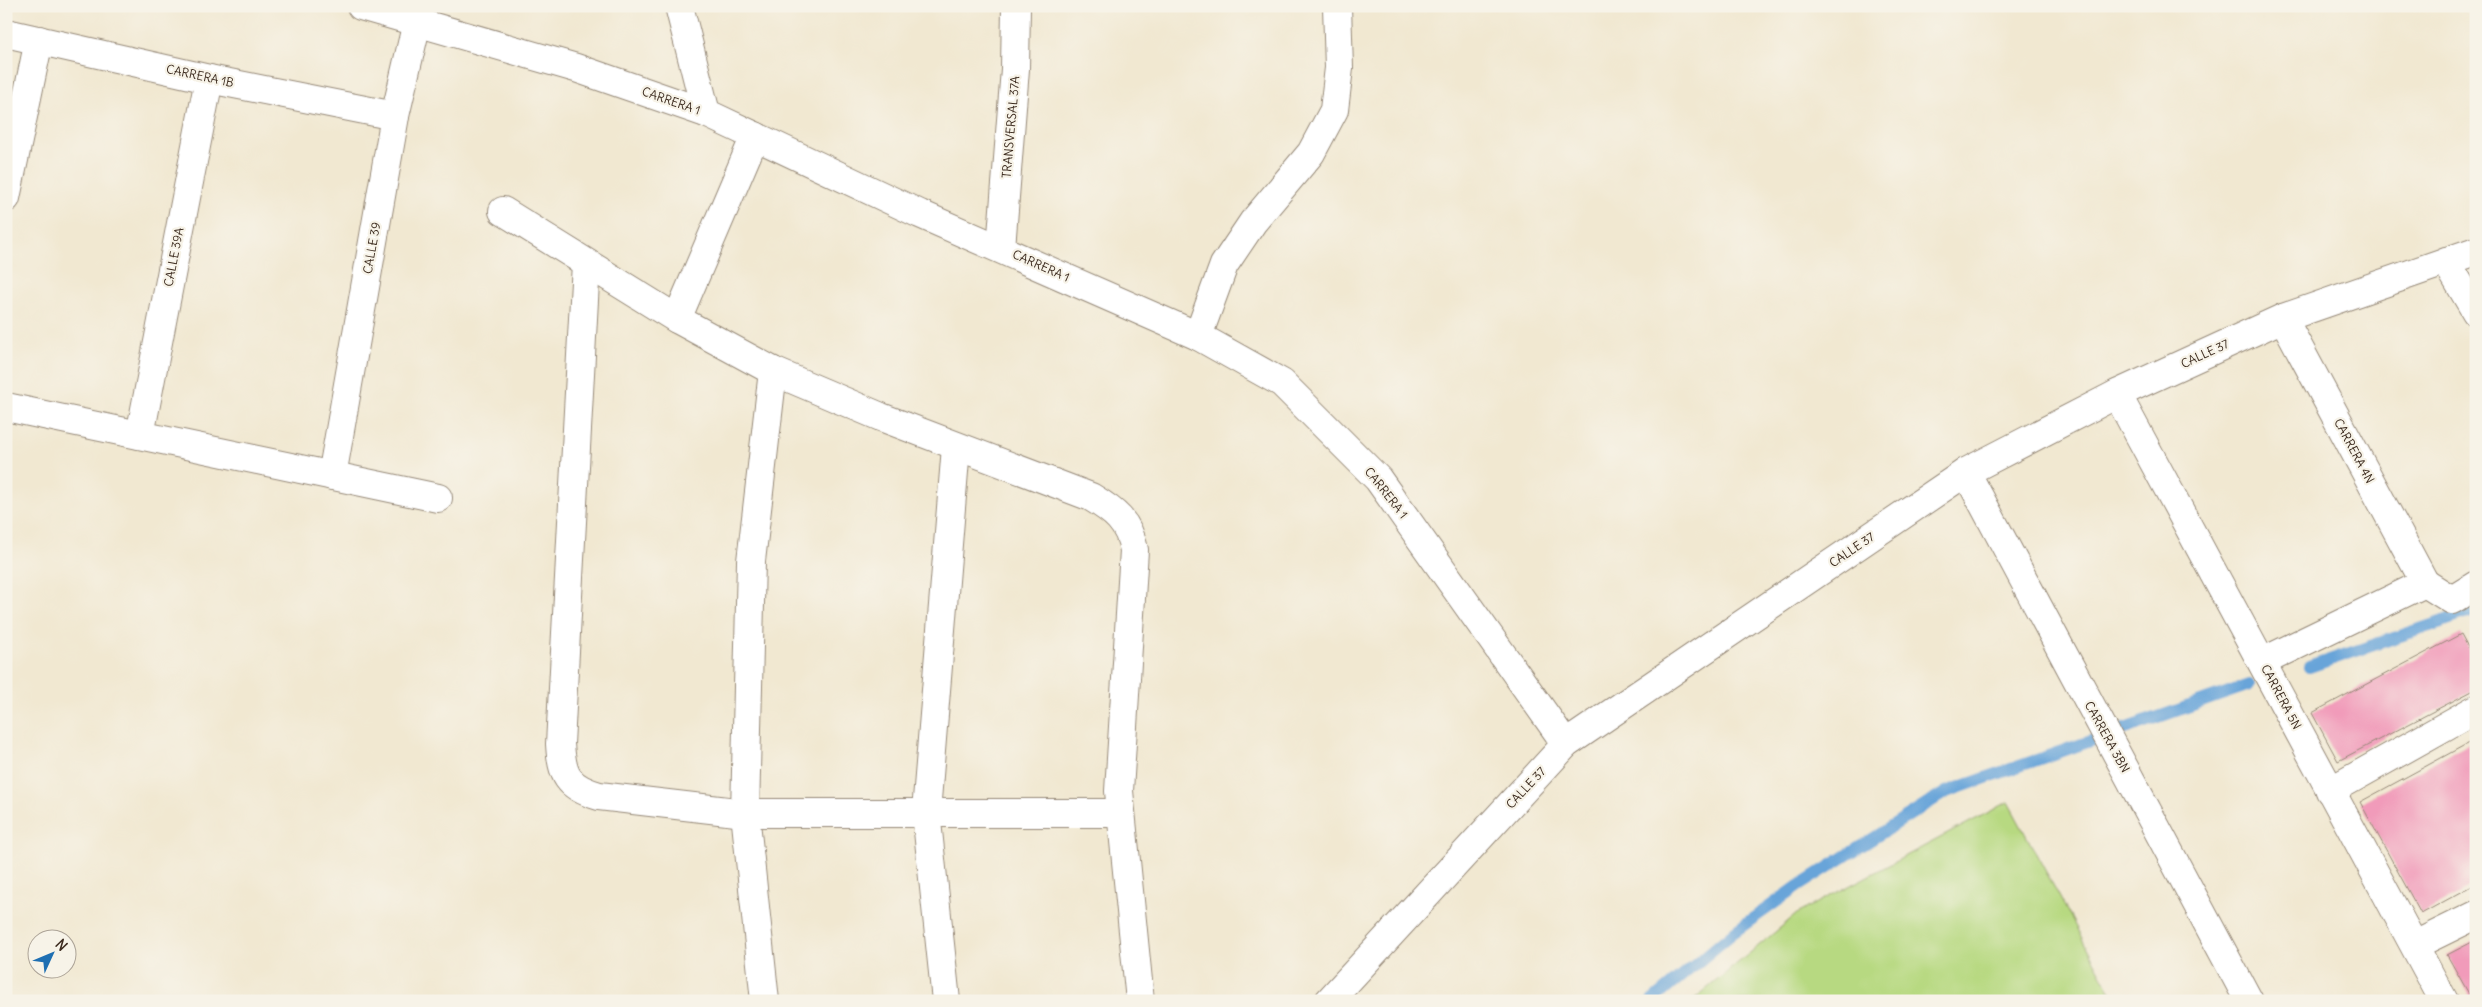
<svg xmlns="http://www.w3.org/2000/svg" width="2482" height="1007" font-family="Delius,sans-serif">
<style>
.green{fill:#b7d981;stroke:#798250}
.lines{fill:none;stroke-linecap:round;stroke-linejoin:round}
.stream{stroke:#68a4d9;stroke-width:12}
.building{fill:#f19bba}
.minor-casing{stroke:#968978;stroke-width:30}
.minor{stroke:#fff;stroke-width:28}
.labels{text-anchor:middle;stroke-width:4.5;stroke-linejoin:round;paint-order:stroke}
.street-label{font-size:12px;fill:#3b2a1e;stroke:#f7f3e8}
</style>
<rect width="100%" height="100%" fill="#f7f3e8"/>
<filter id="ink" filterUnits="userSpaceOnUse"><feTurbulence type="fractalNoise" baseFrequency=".02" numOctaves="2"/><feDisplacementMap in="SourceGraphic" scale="10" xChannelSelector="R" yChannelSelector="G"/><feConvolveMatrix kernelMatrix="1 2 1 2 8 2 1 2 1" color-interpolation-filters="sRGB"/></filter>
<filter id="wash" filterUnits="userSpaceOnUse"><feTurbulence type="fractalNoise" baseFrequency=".0096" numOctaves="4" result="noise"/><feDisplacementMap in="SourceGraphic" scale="20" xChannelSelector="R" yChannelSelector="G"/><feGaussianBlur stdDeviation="1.12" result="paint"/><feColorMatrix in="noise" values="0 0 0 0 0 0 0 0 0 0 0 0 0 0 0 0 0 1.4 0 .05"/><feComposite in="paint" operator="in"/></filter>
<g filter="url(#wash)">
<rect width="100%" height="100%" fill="#f1e8d1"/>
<!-- green -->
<path class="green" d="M2008,802L2116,1001H1692L1798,913Z"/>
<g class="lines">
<!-- stream -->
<g class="stream">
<path d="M2309,667L2476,610"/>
<path d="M1652,1001L1734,932L1797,887L1946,792L2249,685"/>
</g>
</g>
<g id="blocks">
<!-- building -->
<g class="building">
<path d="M2461,634L2476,662V689L2338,761L2312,713Z"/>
<path d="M2476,739V884L2421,914L2360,802Z"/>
<path d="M2476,940V1001H2473L2447,955Z"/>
</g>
</g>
</g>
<g filter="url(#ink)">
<use href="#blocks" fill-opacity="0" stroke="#968978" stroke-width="1"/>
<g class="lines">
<!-- minor casing -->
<g class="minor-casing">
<g id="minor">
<path d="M361,6L576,68L706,113L920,214L1198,336L1282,383L1378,479L1566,744"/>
<path d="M679,6L706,113"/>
<path d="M6,33L209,79L395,116"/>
<path d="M6,198L39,40"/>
<path d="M503,211L677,319L773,371L881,417L1091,497C1114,511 1129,522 1134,550L1119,791L1140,1001"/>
<path d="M1001,248L1015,69L1016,6"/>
<path d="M2446,261L2476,312"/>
<path d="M586,263L560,744C562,775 567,787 599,796L745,813H1121"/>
<path d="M2283,318L2425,583"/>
<path d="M677,319L755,136"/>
<path d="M1198,336L1224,265L1253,222L1311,153L1334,110L1339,68L1337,6"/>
<path d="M2117,394L2444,1001"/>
<path d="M6,407L438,498"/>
<path d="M140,435L209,79"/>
<path d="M1966,472L2249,1001"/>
<path d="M332,476L395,116L417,22"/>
<path d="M2262,662L2425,583L2452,600L2476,585"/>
<path d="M2330,791L2476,709"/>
<path d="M2415,945L2476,915"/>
<path d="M765,1001L745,813L751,561L773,371"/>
<path d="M946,1001L926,812L956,447"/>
<path d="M1329,1001L1566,744L1966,472L2117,394L2283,318L2476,251"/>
</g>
</g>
<!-- minor -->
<use href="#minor" class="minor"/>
</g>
</g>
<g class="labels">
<!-- street labels -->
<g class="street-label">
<text transform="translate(200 76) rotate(12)" y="4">CARRERA 1B</text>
<text transform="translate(671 101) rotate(19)" y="4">CARRERA 1</text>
<text transform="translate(1011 127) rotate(-85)" y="4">TRANSVERSAL 37A</text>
<text transform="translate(372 248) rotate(-80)" y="4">CALLE 39</text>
<text transform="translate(174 257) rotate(-79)" y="4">CALLE 39A</text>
<text transform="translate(1041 266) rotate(24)" y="4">CARRERA 1</text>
<text transform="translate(2205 354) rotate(-25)" y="4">CALLE 37</text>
<text transform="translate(2354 451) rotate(62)" y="4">CARRERA 4N</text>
<text transform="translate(1386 493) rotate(52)" y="4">CARRERA 1</text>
<text transform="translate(1852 550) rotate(-34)" y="4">CALLE 37</text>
<text transform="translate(2281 697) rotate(62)" y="4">CARRERA 5N</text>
<text transform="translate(2107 737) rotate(61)" y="4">CARRERA 3BN</text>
<text transform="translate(1526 788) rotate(-47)" y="4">CALLE 37</text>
</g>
</g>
<!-- margin -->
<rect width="2482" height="1007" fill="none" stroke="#f7f3e8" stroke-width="25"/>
<!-- north arrow -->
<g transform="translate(52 954) rotate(46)"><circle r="24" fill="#f7f3e8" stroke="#aca397"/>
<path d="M0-4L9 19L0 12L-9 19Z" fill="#1f6fb2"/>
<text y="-8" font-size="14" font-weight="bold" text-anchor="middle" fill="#3b2a1e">N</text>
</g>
</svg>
